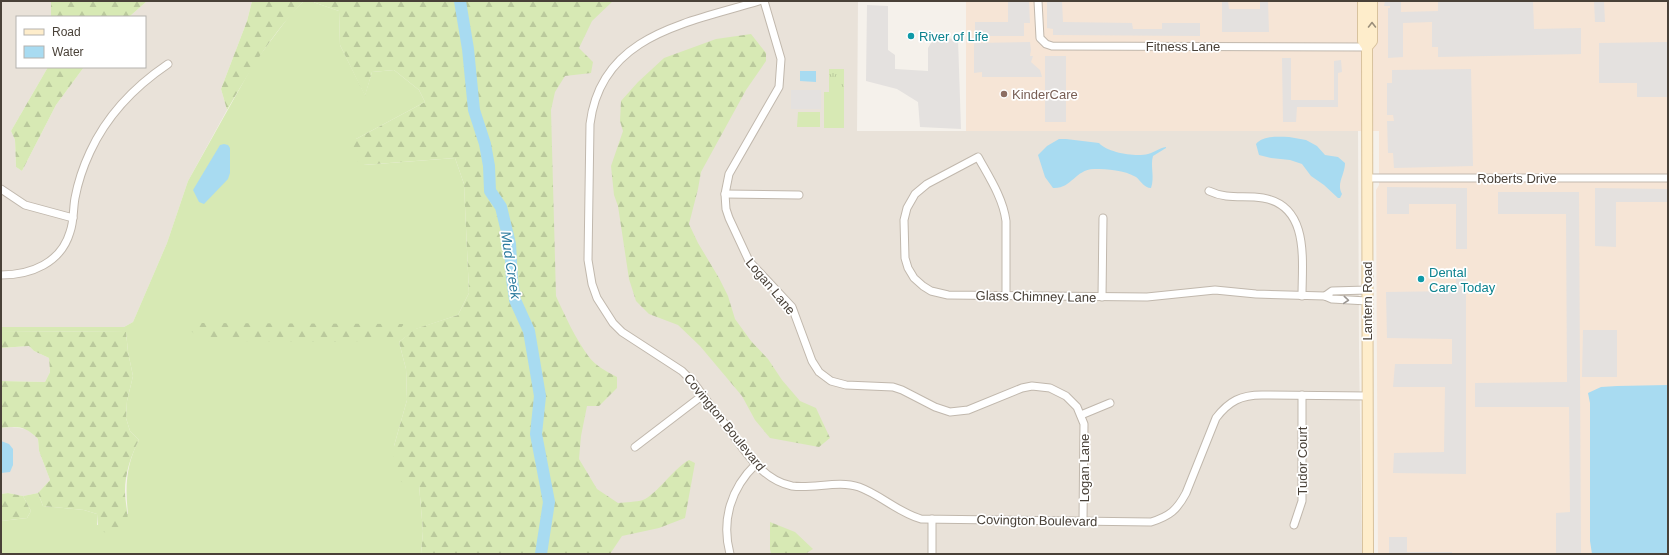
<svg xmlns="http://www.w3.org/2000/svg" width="1669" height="555" font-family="Helvetica,sans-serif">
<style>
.residential{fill:#e9e2d9}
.commercial{fill:#f6e5d6}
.grass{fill:#d7e9b4}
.forest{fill:url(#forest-firs)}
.park{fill:url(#park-tufts)}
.parking{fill:#e4e1df}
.water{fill:#a8dbf1}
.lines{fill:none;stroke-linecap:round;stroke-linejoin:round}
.river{stroke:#a8dbf1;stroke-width:12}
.street-casing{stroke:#c1b8ad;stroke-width:9}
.secondary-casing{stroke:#d8c29d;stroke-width:12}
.street{stroke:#fff;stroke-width:7}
.secondary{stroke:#feedcb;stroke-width:10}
.oneway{stroke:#9a8e7a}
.oneway2{stroke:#9b9692}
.culture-dot{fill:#0f9aa8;stroke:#fff;stroke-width:1.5}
.education-dot{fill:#8d6e63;stroke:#fff;stroke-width:1.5}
.labels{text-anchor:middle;stroke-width:3.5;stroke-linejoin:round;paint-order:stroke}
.culture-label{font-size:13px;fill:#0d838f;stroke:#fff;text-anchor:start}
.street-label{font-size:13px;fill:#494138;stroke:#fff}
.education-label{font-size:13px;fill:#785e54;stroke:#fff;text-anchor:start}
.water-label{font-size:14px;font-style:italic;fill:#2b7a9e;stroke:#fff}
</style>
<defs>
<pattern id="forest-firs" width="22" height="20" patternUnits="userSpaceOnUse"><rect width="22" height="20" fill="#d7e9b4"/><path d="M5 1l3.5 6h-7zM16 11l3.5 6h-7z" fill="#bac99c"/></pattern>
<pattern id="park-tufts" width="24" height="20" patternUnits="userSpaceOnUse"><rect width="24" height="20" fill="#d7e9b4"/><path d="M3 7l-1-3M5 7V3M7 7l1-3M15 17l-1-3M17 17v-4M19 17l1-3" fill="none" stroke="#bac99c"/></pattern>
</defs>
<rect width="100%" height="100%" fill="#f5f1eb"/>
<!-- residential -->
<g class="residential">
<path d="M1,1H51V17H17V67H48L11,131L15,140L16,167L22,171L56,105L84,67H145V17H129L147,1H252L247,21L221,89L227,110L188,181L167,243L133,322L124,327H1Z"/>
<path d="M539,1H858L857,131H1358L1359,347L1362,554H555Z"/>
<path d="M29,346L34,351L49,358L50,372L45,382L1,381V348Z"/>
<path d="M11,427L27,429L38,439L39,451L50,480L38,493L23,496L8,493L1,494V428Z"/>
</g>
<!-- commercial -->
<path class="commercial" d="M966,1H1668V554H1378L1376,190L1379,185V131H966Z"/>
<!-- grass -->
<g class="grass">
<path d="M304,1H310L339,11L340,45L365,95L372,72L394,70L419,90L425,102L356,139L364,165L455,158L464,184L469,293L458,315L416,329L399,342L406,369L407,400L394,446L419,485L423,531L421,554H1V521L27,518L31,511L23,496L38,493L43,506L84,510L97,514V525L128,514C125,487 126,464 139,440L130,431L126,418L127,401L133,376L128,352L126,332L1,331V327H124L133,322L167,243L188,181L254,63L290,15Z"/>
<rect x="824" y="92" width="20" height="36"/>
<path d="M798,112H820V127H797Z"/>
</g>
<!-- forest -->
<g class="forest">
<path d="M51,1H147L129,17H51Z"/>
<path d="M252,1H304C272,33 249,72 227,110L221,89L247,21Z"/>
<path d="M310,1H613L592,21L579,48L593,62L591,73L565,76L555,92L551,110L556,296C565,316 576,340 589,357C596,366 607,372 617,377V388L599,406H587L581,436L579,459L597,489L618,503C626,502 636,502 643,500C657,494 673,469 689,460L695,463L685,518L659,528L622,536L610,554H421L423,531L419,485L408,487L393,475L394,446L407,400L406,369L399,342L415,329L458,315L469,293L464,184L455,158L363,165L350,156L356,139L425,102L419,90L394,70L372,72L365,96L340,45L339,11Z"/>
<path d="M751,34L766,53V61L746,90L701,172L698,189L689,224L698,243L719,278L728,296L735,319L751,341L768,359L782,380L800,401L816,408L830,438L819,447L770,438L755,420L742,396L700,346L678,325L649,314L636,301L629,279L618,206L614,195L611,166L623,131L620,121L621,101L638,82L664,58L716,39Z"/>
<path d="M48,67H84L56,105L22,171L16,167L15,140L11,131Z"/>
<path d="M199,323L404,324L387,347L381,340L347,342L229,341L197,336L190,330Z"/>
<path d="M1,331L126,332L128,352L133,376L127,401L126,418L130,431L139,440C131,455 125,474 125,491C125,502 128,512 128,523L118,531L109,535C97,528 98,527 97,514L84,510L43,506L38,493L50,480L39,451L38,439C25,426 19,426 1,428V381L45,382L50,372L49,358L34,351L29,346L1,348Z"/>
<path d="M8,493L23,496L31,511L27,518L1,521V494Z"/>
<path d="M770,522L795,532L813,549L805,554H771L770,549Z"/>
</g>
<!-- park -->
<rect class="park" x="829" y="69" width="15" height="23"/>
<!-- parking -->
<g class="parking">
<path d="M1008,1H1029L1030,23H1024V36H975V22H1008Z"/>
<path d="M1047,1H1062L1063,22L1132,23L1133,29H1162V23H1200V36L1053,35V29L1047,28Z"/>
<path d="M1222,1H1228L1229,9H1260V1H1268L1269,32H1222Z"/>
<path d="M1385,1H1401V12L1438,11V1H1533L1534,29L1581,28V54L1438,57V47H1432V22L1403,23V57L1388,58V8H1390V6H1384Z"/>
<path d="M1594,1H1604L1605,22H1595Z"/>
<path d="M867,5L888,6V50L895,55V69L928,71V48L934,38L958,39L961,129L920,127L918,102L897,89L866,81Z"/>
<path d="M1030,42L1031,50L1030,56H1033L1031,62L1040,70L1042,77H982V72L974,73V43Z"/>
<path d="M1667,42L1668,97H1637V83H1599V43Z"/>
<rect x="1045" y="56" width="21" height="66"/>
<path d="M1282,58H1291V100H1334V61L1341,60L1342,72L1338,73V107H1297L1296,122H1283Z"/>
<path d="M1471,69L1473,166L1394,168L1393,153H1388L1387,121H1394L1393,115H1387V83H1392V70Z"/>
<rect x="791" y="90" width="30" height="19"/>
<path d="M1387,187L1467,188V249H1456V204H1409V214H1387Z"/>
<path d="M1595,188L1668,189V202H1616V247L1595,246Z"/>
<path d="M1498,192H1579L1581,554H1475L1556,553V513L1570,512L1569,407H1475V383L1567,382L1566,214H1498Z"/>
<path d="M1456,273H1466V474L1393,473L1394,453L1444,452L1445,387H1393L1395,364H1452V339L1387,338L1386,292L1456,291Z"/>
<path d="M1583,330H1617V377H1582Z"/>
<path d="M1389,537H1407V552H1452V554H1389Z"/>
</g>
<!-- water -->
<g class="water">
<path d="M800,71H816V82L800,81Z"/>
<path d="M1289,137L1306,140L1317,146L1325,155L1338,157L1345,163C1345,175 1336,183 1342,194L1340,198H1338L1324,185L1311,176L1302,164L1290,160L1271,158L1259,155L1256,144C1264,135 1278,137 1289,137Z"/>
<path d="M1059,139H1066L1099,143C1108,153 1136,157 1148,154C1155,152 1159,148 1166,147V148L1153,156C1150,166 1155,177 1151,188C1144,188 1141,181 1136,177C1124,170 1108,169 1094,169C1074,170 1072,189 1053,188L1045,177L1038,155L1047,146Z"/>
<path d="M224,144L228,145L230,148V173L228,179L204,204L199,202L193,190L220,145Z"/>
<path d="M1668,385V554H1592L1590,541V403L1588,393L1601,387L1617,386Z"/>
<path d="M1,441L9,444L13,449V465L10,472L1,473Z"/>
</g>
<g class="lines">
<!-- river -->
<path class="river" d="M460,1L468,49L474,110L485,144L489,166L490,191L501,207L510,244L512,279L515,300L529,331L540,396L536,434L549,502L541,554"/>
<!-- street casing -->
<g class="street-casing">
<g id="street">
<path d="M759,1C688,23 601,34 590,124L588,260L592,284L597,298L613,323L622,332L682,371L693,382C705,398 716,413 728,428C745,451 762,480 792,486C814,489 838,480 859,487C881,495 897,512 921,519L1151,522C1170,516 1177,510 1186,493L1216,418C1229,401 1241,395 1262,395L1367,396"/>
<path d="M764,1L781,59L779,87L729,174L725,194L726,209L729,218L749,261L792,307L812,361L819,372L831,381L846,385L893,387L902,390L935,407L950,412L968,410L1022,388L1032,386L1050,388L1066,396L1077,407L1084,424L1083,521"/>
<path d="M1038,1L1040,38L1046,44L1052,46L1367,47"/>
<path d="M1367,178H1668"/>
<path d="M1,189L25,205L73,218"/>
<path d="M1209,191C1228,200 1243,195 1263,198C1310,206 1302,261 1302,296"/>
<path d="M725,194L799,195"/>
<path d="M1,275C31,275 61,263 70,232C74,221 73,209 75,198C78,182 83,167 90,152C107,115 134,87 168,64"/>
<path d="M1006,296V221C1003,198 989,177 978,157L927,184L915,194L907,208L904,220L905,258L908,268L914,278L923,286L931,291L948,295L1147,297L1215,290L1256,294L1325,296L1332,299L1367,301"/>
<path d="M1325,296L1332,291L1367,290"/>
<path d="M1102,297L1103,218"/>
<path d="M1081,415L1110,403"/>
<path d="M635,447L703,395"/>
<path d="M1294,525L1302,501V395"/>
<path d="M730,554C721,520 731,488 756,464"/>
<path d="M932,554V519"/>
</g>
</g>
<!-- secondary casing -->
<g class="secondary-casing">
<g id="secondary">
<path d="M1363,1V41L1367,47L1368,554"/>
<path d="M1367,47L1372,41V1"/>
</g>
</g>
<!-- street -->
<use href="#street" class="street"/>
<!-- secondary -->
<use href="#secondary" class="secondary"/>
</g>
<!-- one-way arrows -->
<defs><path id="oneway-chevron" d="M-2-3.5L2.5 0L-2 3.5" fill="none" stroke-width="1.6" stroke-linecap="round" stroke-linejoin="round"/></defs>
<use class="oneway" href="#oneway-chevron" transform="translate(1372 25) rotate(-90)"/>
<use class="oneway2" href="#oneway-chevron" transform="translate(1346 300) rotate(5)"/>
<!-- markers -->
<g class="culture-dot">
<circle cx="911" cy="36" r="4"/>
<circle cx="1421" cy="279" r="4"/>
</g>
<circle class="education-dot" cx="1004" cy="94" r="4"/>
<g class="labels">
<!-- culture labels -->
<g class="culture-label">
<text x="919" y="41">River of Life</text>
<text x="1429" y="277">Dental<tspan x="1429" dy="15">Care Today</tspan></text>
</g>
<!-- street labels -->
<g class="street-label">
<text x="1183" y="51">Fitness Lane</text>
<text x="1517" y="183">Roberts Drive</text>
<text transform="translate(771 286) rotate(50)" y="5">Logan Lane</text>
<text transform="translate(1036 296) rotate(1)" y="5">Glass Chimney Lane</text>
<text transform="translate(1367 301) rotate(-90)" y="5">Lantern Road</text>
<text transform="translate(725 422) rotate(51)" y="5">Covington Boulevard</text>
<text transform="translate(1302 461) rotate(-90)" y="5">Tudor Court</text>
<text transform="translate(1084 468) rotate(-90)" y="5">Logan Lane</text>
<text transform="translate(1037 520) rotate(1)" y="5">Covington Boulevard</text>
</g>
<!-- education labels -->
<g class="education-label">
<text x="1012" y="99">KinderCare</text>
</g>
<!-- water labels -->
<g class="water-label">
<text transform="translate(511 265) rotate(81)" y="5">Mud Creek</text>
</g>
</g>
<!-- border -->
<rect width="1669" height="555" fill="none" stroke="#494138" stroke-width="4"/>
<!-- legend -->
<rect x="16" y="16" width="130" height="52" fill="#ffffff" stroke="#b6b3af"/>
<rect x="24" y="29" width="20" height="6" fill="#feedcb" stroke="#b6b3af"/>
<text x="52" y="36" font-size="12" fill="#494138">Road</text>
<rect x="24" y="46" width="20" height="12" fill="#a8dbf1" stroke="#b6b3af"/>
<text x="52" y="56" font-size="12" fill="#494138">Water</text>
</svg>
